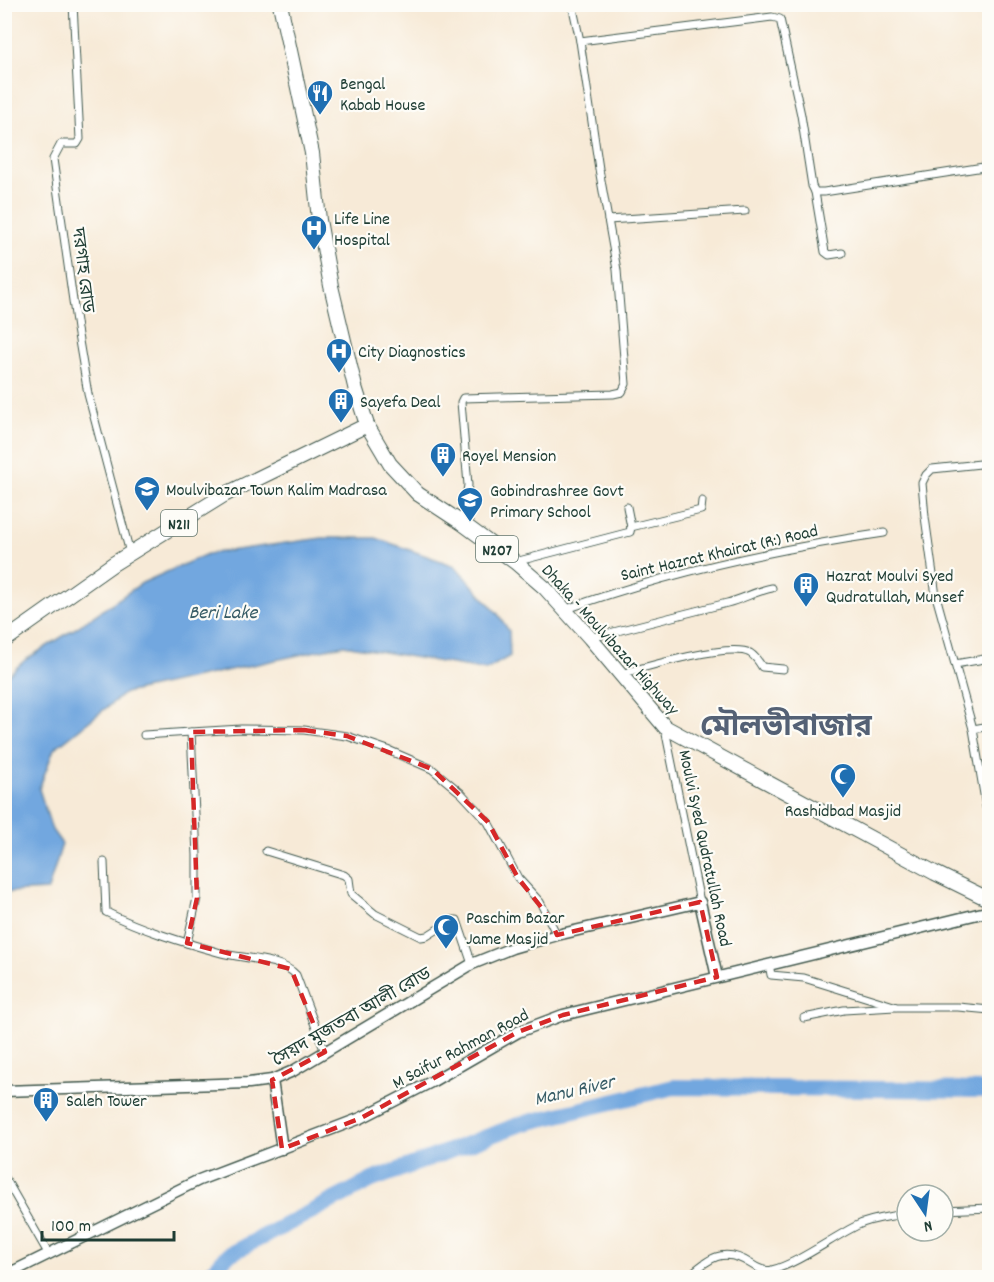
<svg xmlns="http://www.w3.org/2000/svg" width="994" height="1282" font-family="Dekko,'Noto Sans Bengali',sans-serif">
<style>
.water{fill:#72a7df;stroke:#48728a;stroke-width:1.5}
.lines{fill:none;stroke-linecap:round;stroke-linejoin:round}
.river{stroke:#72a7df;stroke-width:16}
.street-casing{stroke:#3f574c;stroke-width:9}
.secondary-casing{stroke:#3f574c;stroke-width:13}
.highway-casing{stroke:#3f574c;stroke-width:16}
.street{stroke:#fff;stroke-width:7}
.secondary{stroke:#fff;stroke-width:10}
.highway{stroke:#fff;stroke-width:14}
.marked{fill:none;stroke:#d62828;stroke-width:4.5;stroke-dasharray:12 8;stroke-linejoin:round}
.labels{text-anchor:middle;stroke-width:4.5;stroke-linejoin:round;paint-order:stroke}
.shield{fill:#fdfcf7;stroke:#62766e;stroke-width:1.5}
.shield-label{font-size:16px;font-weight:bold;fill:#1f3d34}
.poi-label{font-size:18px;fill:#1f3d34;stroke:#fdfcf7;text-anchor:start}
.street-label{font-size:18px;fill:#1f3d34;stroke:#fdfcf7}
.water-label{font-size:20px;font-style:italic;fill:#385d67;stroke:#fdfcf7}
.town-label{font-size:30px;font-weight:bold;fill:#546175;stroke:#fdfcf7}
</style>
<rect width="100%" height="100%" fill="#fdfcf7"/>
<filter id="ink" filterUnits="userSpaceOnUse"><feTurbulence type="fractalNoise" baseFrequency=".0167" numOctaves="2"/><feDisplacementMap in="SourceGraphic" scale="12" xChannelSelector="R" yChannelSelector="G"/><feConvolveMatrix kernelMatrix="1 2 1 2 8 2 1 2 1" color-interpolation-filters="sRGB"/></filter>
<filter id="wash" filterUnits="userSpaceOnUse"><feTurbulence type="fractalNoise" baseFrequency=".008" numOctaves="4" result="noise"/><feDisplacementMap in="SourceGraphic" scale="24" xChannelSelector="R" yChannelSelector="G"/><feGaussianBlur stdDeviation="1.35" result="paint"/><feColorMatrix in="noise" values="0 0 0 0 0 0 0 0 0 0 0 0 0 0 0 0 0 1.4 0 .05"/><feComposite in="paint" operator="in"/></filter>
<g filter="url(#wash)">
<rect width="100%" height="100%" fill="#f7ead7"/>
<!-- water -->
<path class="water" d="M322,538H376L455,566L498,614L509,631L510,656L486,670L344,645L125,693L54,749L39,789L52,830L62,844L48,890L7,892L4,887L5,678L25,660L76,628L142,583L207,554Z"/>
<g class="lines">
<!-- river -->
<path class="river" d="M206,1278L228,1255L372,1180L521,1124L674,1087L990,1090"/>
</g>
</g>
<g filter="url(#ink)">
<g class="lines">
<!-- street casing -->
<g class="street-casing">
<g id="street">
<path d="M73,4L80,139L77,144H61L53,159L77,329L88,394L130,553"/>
<path d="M580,41L772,17L780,19L801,115L812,186L815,192H824L990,166"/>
<path d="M815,192L825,252L829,255L842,253"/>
<path d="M608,220L745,211"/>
<path d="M990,463L932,469L926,475L922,483L925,517L936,596L973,729L990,830"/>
<path d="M462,523L468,485L461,402L463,398L613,394L622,392L626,384L617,270L599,169L580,41L572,4"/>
<path d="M631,527L701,510L702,501"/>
<path d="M515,562L630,532L631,527L627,507"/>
<path d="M564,610C668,572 774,549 884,533"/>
<path d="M590,638L727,603C743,599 756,591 772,588"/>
<path d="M955,664L990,658"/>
<path d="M621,674C645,667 729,642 750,653C755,656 759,662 762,667L783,669"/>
<path d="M665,729L700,902"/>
<path d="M973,729L990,726"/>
<path d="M144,735L191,732"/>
<path d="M266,851L344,875L349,879L351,894L375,914L421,937L427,936L452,920H457L472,964"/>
<path d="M104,862L106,912C142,930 182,942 221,953C243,959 281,958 296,975L325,1052"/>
<path d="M187,943L197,898V855L191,732L241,729L304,730L347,736L388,750L432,769L461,793L488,822L518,878L540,902L557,935"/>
<path d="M769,964L771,975L804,978L897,1007H958L990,1010"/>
<path d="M804,1018L844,1010L895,1007"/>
<path d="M4,1176L48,1253"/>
<path d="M943,1210L990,1208"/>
<path d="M687,1278C708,1258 724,1246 751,1264C757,1268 765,1272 772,1270C797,1264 833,1237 858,1225C872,1218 891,1217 907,1213"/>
</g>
</g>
<!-- secondary casing -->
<g class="secondary-casing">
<g id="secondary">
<path d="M272,1080L282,1149"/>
<path d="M4,1091L249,1083L272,1080L293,1071L472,964L512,948L557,935L700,902L717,977"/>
<path d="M4,1273L16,1270L199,1180L361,1118L433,1081L518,1032L563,1015L990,911"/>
</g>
</g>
<!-- highway casing -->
<g class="highway-casing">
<g id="highway">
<path d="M280,4L312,153L319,220L331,286L355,387L367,425L390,464L418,494L462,523L515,562L545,588L590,638L665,727L935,873L990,900"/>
<path d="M4,641L113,564L224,495L367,425"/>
</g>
</g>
<!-- street -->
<use href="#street" class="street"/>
<!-- secondary -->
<use href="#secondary" class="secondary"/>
<!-- highway -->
<use href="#highway" class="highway"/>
</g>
</g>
<!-- marked area -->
<path class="marked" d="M304,730L347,736L432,769L488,822L518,878L549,917L557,935L700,902L717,977L563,1015L518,1032L361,1118L282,1149L272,1080L325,1052L291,969L187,943L197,898L191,732Z"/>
<!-- icons -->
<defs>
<g id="restaurant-pin" transform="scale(1.35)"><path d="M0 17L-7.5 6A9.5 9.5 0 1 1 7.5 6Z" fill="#1f6fb2" stroke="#fdfcf7"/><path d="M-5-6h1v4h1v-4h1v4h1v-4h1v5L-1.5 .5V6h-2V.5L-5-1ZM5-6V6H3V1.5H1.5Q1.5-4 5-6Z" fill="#fff"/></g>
<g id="hospital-pin" transform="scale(1.35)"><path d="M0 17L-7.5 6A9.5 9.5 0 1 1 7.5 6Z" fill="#1f6fb2" stroke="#fdfcf7"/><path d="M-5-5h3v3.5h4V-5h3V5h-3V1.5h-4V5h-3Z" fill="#fff"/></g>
<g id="building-pin" transform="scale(1.35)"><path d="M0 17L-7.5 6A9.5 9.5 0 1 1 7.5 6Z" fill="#1f6fb2" stroke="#fdfcf7"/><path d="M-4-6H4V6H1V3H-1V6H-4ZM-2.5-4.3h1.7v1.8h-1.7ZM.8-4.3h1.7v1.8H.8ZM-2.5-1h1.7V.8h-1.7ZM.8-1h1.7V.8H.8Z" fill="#fff"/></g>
<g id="school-pin" transform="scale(1.35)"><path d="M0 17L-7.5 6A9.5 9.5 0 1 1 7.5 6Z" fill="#1f6fb2" stroke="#fdfcf7"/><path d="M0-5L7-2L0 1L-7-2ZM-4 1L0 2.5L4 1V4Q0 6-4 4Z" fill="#fff"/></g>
<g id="mosque-pin" transform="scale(1.35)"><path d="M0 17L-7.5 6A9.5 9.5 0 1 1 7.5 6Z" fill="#1f6fb2" stroke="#fdfcf7"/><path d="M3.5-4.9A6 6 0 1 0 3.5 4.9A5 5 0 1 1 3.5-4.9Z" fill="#fff"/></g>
</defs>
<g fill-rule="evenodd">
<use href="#restaurant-pin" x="320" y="93"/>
<use href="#hospital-pin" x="314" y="228"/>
<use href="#hospital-pin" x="339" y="351"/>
<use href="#building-pin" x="341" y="401"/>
<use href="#building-pin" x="443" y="455"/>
<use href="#school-pin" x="147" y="489"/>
<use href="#school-pin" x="470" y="500"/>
<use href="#building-pin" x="806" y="585"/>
<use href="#mosque-pin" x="843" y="776"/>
<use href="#mosque-pin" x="446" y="927"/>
<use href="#building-pin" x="46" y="1100"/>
</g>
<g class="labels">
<!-- shield labels -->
<g class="shield">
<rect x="161" y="510" width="36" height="26" rx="4.5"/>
<rect x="476" y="536" width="42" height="26" rx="4.5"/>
</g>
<g class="shield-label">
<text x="179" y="529">N211</text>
<text x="497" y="555">N207</text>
</g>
<!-- poi labels -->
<g class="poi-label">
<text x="340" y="89">Bengal<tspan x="340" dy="21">Kabab House</tspan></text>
<text x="334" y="224">Life Line<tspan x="334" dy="21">Hospital</tspan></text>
<text x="358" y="357">City Diagnostics</text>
<text x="360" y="407">Sayefa Deal</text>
<text x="462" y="461">Royel Mension</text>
<text x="166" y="495">Moulvibazar Town Kalim Madrasa</text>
<text x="490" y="496">Gobindrashree Govt<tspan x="490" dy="21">Primary School</tspan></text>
<text x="826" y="581">Hazrat Moulvi Syed<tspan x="826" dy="21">Qudratullah, Munsef</tspan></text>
<text x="843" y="816" text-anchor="middle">Rashidbad Masjid</text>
<text x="466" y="923">Paschim Bazar<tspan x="466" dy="21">Jame Masjid</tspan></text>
<text x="66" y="1106">Saleh Tower</text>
</g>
<!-- street labels -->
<g class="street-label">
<text transform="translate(84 270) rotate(83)" y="6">দরগাহ রোড</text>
<text transform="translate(719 552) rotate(-13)" y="6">Saint Hazrat Khairat (R:) Road</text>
<text transform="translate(611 639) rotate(48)" y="6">Dhaka - Moulvibazar Highway</text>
<text transform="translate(706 848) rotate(78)" y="6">Moulvi Syed Qudratullah Road</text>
<text transform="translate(351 1016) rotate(-30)" y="6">সৈয়দ মুজতবা আলী রোড</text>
<text transform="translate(460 1048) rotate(-28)" y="6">M Saifur Rahman Road</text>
</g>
<!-- water labels -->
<g class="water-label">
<text x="223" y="618">Beri Lake</text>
<text transform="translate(574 1089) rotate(-13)" y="7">Manu River</text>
</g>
<!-- town labels -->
<g class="town-label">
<text x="786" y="735">মৌলভীবাজার</text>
</g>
</g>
<!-- margin -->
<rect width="994" height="1282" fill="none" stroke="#fdfcf7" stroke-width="24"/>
<!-- north arrow -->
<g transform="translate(925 1213) rotate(167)"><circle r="28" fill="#fdfcf7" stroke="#a4b0a9" stroke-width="1.5"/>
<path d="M0-4.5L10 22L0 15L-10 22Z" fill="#1f6fb2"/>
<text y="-9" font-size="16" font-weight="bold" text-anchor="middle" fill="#1f3d34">N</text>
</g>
<!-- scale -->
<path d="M42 1231v9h132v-9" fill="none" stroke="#1f3d34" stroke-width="3"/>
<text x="51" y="1231" font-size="18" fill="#1f3d34" stroke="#fdfcf7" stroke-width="4.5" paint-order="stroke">100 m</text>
</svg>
